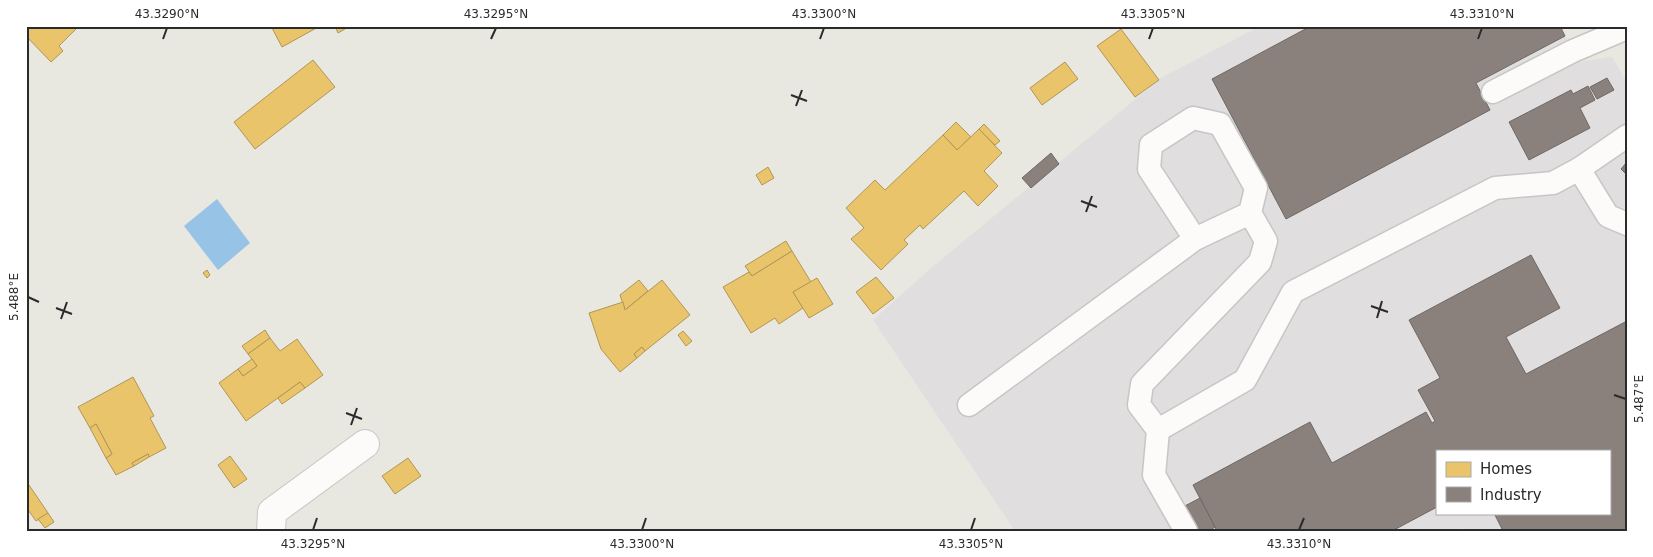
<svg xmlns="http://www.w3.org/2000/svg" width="1653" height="557" font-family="'DejaVu Sans',sans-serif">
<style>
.industrial{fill:#e0dedf;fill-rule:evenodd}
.water{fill:#97c3e7}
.homes{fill:#e9c46a;stroke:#b09657}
.industry{fill:#8a817c;stroke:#6e6764}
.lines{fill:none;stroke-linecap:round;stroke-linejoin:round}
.service-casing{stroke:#c6c6c5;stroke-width:25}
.minor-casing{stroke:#c6c6c5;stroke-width:30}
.service{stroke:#fcfbfa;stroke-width:22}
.minor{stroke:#fcfbfa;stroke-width:28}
.ticks{fill:none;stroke:#2b2b2b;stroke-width:2}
.neatline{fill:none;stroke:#2b2b2b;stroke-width:2}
.ticks-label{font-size:12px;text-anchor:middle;fill:#2b2b2b}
</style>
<rect width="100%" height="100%" fill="#e8e7e0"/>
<!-- industrial -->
<path class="industrial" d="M1260,26H1560L1579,62L1612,57L1627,82L1625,111L1627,114V531H1465L1462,527L1456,531H1015L873,320L930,269L1161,78ZM1437,451H1609V513H1437Z"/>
<!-- water -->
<path class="water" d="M217,199L250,243L218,270L184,226Z"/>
<!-- homes -->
<g class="homes">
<path d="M26,26H79L59,46L63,51L51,62L26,36Z"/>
<path d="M271,26H320L282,47Z"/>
<path d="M335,26H350L338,33Z"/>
<path d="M1121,29L1159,80L1135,97L1097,46Z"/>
<path d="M313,60L335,87L255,149L234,122Z"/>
<path d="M1065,62L1078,79L1042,105L1030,88Z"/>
<path d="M956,122L971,137L957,150L943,135Z"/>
<path d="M984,124L1000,141L995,145L979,129Z"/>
<path d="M979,129L1002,153L984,171L998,186L978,206L964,191L923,229L920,225L904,240L908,244L881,270L851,239L864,228L846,208L875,180L885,190L943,135L957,150Z"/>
<path d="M768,167L774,178L762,185L756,175Z"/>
<path d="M786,241L792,251L752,276L745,266Z"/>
<path d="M792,251L811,282L793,292L803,308L779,324L775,318L751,333L723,287L749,272L752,276Z"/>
<path d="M207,270L210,275L207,278L203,273Z"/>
<path d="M876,277L894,298L873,314L856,292Z"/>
<path d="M817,278L833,304L809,318L793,292Z"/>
<path d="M639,280L648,291L625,310L620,295Z"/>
<path d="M662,280L690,315L645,351L642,347L634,354L637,358L620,372L601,349L589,313L623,302L625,310Z"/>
<path d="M265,330L270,338L248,354L242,346Z"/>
<path d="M683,331L692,341L686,346L678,335Z"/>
<path d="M270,338L280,351L297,339L323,375L305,388L300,382L246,421L219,383L238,369L243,376L257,366L248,354Z"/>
<path d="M642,347L645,351L637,358L634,354Z"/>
<path d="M252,359L257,366L243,376L238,369Z"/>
<path d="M133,377L154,416L150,418L166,448L149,457L148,454L132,463L134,466L116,475L106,458L112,454L96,424L90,428L78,407Z"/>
<path d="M300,382L305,388L282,404L278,398Z"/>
<path d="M96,424L112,454L106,458L90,428Z"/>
<path d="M148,454L149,457L134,466L132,463Z"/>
<path d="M230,456L247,479L234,488L218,465Z"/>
<path d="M408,458L421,476L395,494L382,476Z"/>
<path d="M29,485L48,513L36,521L26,507V487Z"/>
<path d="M48,513L54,522L45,528L38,519Z"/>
</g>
<!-- industry -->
<g class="industry">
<path d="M1311,26H1560L1565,36L1476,83L1490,110L1286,219L1212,79Z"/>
<path d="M1607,78L1614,90L1597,99L1590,87Z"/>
<path d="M1588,86L1595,100L1580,108L1590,128L1529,160L1509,122L1571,90L1573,94Z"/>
<path d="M1051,153L1059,164L1031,188L1022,178Z"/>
<path d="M1627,162V175L1621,169Z"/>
<path d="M1531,255L1560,308L1506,337L1526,374L1627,321V531H1503L1494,513H1609V451H1437V507L1392,531H1217L1193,485L1310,422L1332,463L1426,412L1432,423L1435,421L1418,390L1440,378L1409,320Z"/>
<path d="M1200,498L1215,527L1209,531H1196L1183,507Z"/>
</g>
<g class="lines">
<!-- service casing -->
<g class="service-casing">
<g id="service">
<path d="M1493,92L1573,51L1627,28"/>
<path d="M1627,136L1579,169L1608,216L1627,224"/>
<path d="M1250,213L1195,239L1149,169L1151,145L1193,118L1220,124L1256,188L1250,213L1266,241L1260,262L1142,384L1139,405L1158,430L1245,380L1293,292L1495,188L1553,183L1579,169"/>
<path d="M969,405L1195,239"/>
<path d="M1158,430L1154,475L1186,531"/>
</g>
</g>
<!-- minor casing -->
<g class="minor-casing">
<path id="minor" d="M271,531L272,512L365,444"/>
</g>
<!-- service -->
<use href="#service" class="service"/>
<!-- minor -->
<use href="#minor" class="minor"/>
</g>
<!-- ticks -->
<path class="ticks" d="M163,39L167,28M491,39L496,28M820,39L824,28M1149,39L1153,28M1478,39L1482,28M791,95L807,101M796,106L802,90M1081,201L1097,207M1086,212L1092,196M28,297L39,302M1371,306L1388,312M56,308L72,314M1377,318L1382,301M61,319L67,302M1614,395L1626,399M346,413L362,419M351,425L357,408M313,530L317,518M642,530L646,518M971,530L975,518M1299,530L1304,518"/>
<!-- border -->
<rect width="1653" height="557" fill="none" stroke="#ffffff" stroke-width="55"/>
<!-- legend -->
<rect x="1436" y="450" width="175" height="65" fill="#ffffff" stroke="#aaaaaa"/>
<rect x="1446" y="462" width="25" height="15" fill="#e9c46a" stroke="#aaaaaa"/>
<text x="1480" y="474" font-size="15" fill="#2b2b2b">Homes</text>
<rect x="1446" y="487" width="25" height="15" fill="#8a817c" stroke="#aaaaaa"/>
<text x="1480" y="500" font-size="15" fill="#2b2b2b">Industry</text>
<rect x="28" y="28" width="1598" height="502" class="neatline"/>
<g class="ticks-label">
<text x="167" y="18">43.3290°N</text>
<text x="496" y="18">43.3295°N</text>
<text x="824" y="18">43.3300°N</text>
<text x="1153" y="18">43.3305°N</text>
<text x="1482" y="18">43.3310°N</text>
<text transform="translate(14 297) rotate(-90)" y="4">5.488°E</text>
<text transform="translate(1639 399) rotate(-90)" y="4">5.487°E</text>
<text x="313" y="548">43.3295°N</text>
<text x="642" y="548">43.3300°N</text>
<text x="971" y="548">43.3305°N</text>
<text x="1299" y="548">43.3310°N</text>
</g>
</svg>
